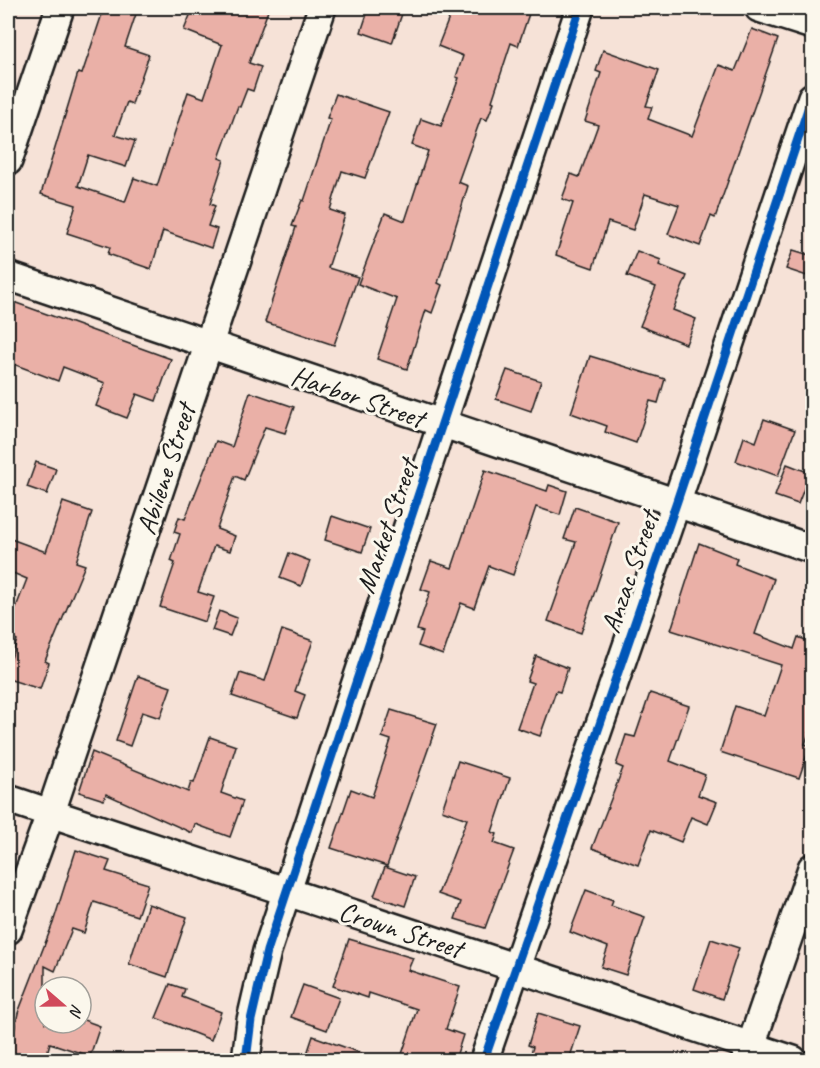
<svg xmlns="http://www.w3.org/2000/svg" width="820" height="1068" font-family="Caveat,sans-serif">
<style>
.building{fill:#eab0a7;stroke:#1c1c1c;stroke-width:1.5}
.lines{fill:none;stroke-linecap:round;stroke-linejoin:round}
.minor-casing{stroke:#1c1c1c;stroke-width:32}
.minor{stroke:#fbf7ec;stroke-width:27}
.cycleway-casing{stroke:#fbf7ec;stroke-width:13}
.cycleway{stroke:#0057b8;stroke-width:9}
.labels{text-anchor:middle;stroke-width:6;stroke-linejoin:round;paint-order:stroke}
.street-label{font-size:28px;fill:#1c1c1c;stroke:#fbf7ec}
</style>
<rect width="100%" height="100%" fill="#f6e2d7"/>
<filter id="ink" filterUnits="userSpaceOnUse"><feTurbulence type="fractalNoise" baseFrequency=".0167" numOctaves="2"/><feDisplacementMap in="SourceGraphic" scale="12" xChannelSelector="R" yChannelSelector="G"/><feConvolveMatrix kernelMatrix="1 2 1 2 8 2 1 2 1" color-interpolation-filters="sRGB"/></filter>
<g filter="url(#ink)">
<!-- building -->
<g class="building">
<path d="M104,8H138L125,47L149,55L132,104L127,102L115,135L135,141L126,167L88,155L78,186L125,202L134,178L157,186L188,92L204,98L222,45L184,30L193,8H269L249,63L261,67L253,91L247,89L240,107L238,106L219,158L224,160L210,204L215,206L208,226L217,229L211,248L163,231L151,269L108,254L110,247L67,233L76,205L41,194L78,73L82,74Z"/>
<path d="M369,8H404L392,43L361,32Z"/>
<path d="M453,8H531L518,46L511,43L492,101L494,102L487,120L481,118L458,182L468,186L438,283L442,285L432,313L426,310L407,369L377,359L397,299L358,284L385,213L405,221L428,151L412,145L421,119L441,126L459,78L456,77L463,56L438,46Z"/>
<path d="M752,29L778,39L715,218L711,216L700,246L668,234L679,205L645,194L633,230L608,222L593,268L556,255L573,203L562,199L571,174L579,177L598,125L585,121L601,73L596,71L603,50L659,70L646,106L652,107L648,119L692,136L719,65L735,71Z"/>
<path d="M336,94L389,112L365,178L342,171L330,210L345,215L328,268L358,277L334,345L265,322L296,227L292,226L302,200L304,201L331,119L327,118Z"/>
<path d="M793,250L813,256V278L786,269Z"/>
<path d="M637,251L661,260L659,265L687,276L673,310L696,319L686,344L640,326L656,287L627,276Z"/>
<path d="M8,300L171,359L156,401L137,394L127,418L96,406L105,383L63,367L58,381L8,362Z"/>
<path d="M590,356L665,379L658,403L650,401L636,443L605,432L607,426L571,413Z"/>
<path d="M507,370L541,381L531,411L496,399Z"/>
<path d="M250,392L294,407L285,433L265,427L244,480L235,476L217,529L235,536L230,551L214,546L198,592L214,597L205,622L160,607L175,563L171,561L180,534L174,532L179,517L185,519L216,441L232,447Z"/>
<path d="M764,419L795,430L778,476L736,461L744,437L756,442Z"/>
<path d="M36,462L56,469L47,494L27,487Z"/>
<path d="M787,464L810,473L798,504L775,496Z"/>
<path d="M485,470L547,491L549,485L567,491L560,515L536,507L513,575L489,566L474,608L461,603L443,655L418,646L423,632L417,630L430,592L421,589L431,561L452,568Z"/>
<path d="M63,502L92,512L76,562L85,565L45,661L49,663L40,689L8,679V668L17,640L8,636V628L27,579L8,571V548L11,539L46,552Z"/>
<path d="M575,507L618,522L581,633L548,621L576,542L564,539Z"/>
<path d="M332,516L370,529L362,552L325,540Z"/>
<path d="M699,543L737,558L735,564L774,579L755,634L794,649L798,637L813,643V722L805,744L810,746L799,778L720,752L735,706L764,716L781,665L671,630Z"/>
<path d="M289,553L310,561L301,586L280,578Z"/>
<path d="M219,611L237,618L230,636L212,630Z"/>
<path d="M282,630L313,641L295,691L305,695L297,718L232,696L240,673L265,681Z"/>
<path d="M536,656L568,668L560,692L556,691L540,736L517,728L533,683L527,681Z"/>
<path d="M138,676L171,687L160,718L142,712L130,746L116,741Z"/>
<path d="M650,693L689,706L670,761L705,775L698,795L717,802L708,824L691,817L681,842L651,830L638,865L592,848L623,768L616,765L626,735L635,737Z"/>
<path d="M391,710L437,724L387,866L331,848L351,789L372,797L391,740L382,737Z"/>
<path d="M210,737L236,746L221,793L243,801L230,837L195,824L192,833L106,794L104,800L79,792L92,752L188,792L191,782L194,783Z"/>
<path d="M458,761L510,778L492,832L497,834L494,843L514,850L485,928L455,919L461,902L438,894L467,819L442,810Z"/>
<path d="M76,850L110,861L106,871L148,884L137,916L94,902L84,933L72,929L55,971L45,966V1023H81V1019L100,1026L90,1056L50,1043L45,1060H8L18,1013L53,923Z"/>
<path d="M385,867L415,877L405,906L374,896Z"/>
<path d="M586,890L613,900L611,905L645,917L626,975L601,967L608,947L570,932Z"/>
<path d="M148,904L187,917L167,977L129,964Z"/>
<path d="M349,939L413,958L408,970L460,987L446,1029L463,1035L455,1060H400L417,1009L369,993L368,998L333,986Z"/>
<path d="M711,939L739,948L722,999L694,989Z"/>
<path d="M170,984L185,989L182,997L221,1012L211,1040L156,1018Z"/>
<path d="M303,985L339,998L327,1030L291,1017Z"/>
<path d="M538,1013L580,1026L569,1060H529L533,1047L528,1045Z"/>
<path d="M313,1036L375,1058L374,1060H305Z"/>
</g>
<g class="lines">
<!-- minor casing -->
<g class="minor-casing">
<g id="minor">
<path d="M759,8L812,25"/>
<path d="M8,161L60,8"/>
<path d="M8,276L812,549"/>
<path d="M8,799L793,1060"/>
<path d="M8,930L51,812L322,8"/>
<path d="M246,1060L251,1020L267,951L580,8"/>
<path d="M484,1060L677,501L812,97"/>
<path d="M746,1060L812,868"/>
</g>
</g>
<!-- minor -->
<use href="#minor" class="minor"/>
<!-- cycleway casing -->
<g class="cycleway-casing">
<g id="cycleway">
<path d="M246,1060L251,1020L267,951L580,8"/>
<path d="M484,1060L677,501L812,97"/>
</g>
</g>
<!-- cycleway -->
<use href="#cycleway" class="cycleway"/>
</g>
</g>
<g class="labels">
<!-- street labels -->
<g class="street-label">
<text transform="translate(358 396) rotate(19)" y="10">Harbor Street</text>
<text transform="translate(165 469) rotate(-72)" y="10">Abilene Street</text>
<text transform="translate(386 526) rotate(-71)" y="10">Market Street</text>
<text transform="translate(629 572) rotate(-71)" y="10">Anzac Street</text>
<text transform="translate(401 929) rotate(18)" y="10">Crown Street</text>
</g>
</g>
<!-- margin -->
<rect width="820" height="1068" fill="none" stroke="#fbf7ec" stroke-width="30"/>
<rect x="15" y="15" width="790" height="1038" fill="none" stroke="#1c1c1c" stroke-width="2" filter="url(#ink)"/>
<!-- north arrow -->
<g transform="translate(63 1005) rotate(110)"><circle r="28" fill="#fbf7ec" stroke="#a29f99" stroke-width="1.5"/>
<path d="M0-4.5L10 22L0 15L-10 22Z" fill="#d1495b"/>
<text y="-9" font-size="16" font-weight="bold" text-anchor="middle" fill="#1c1c1c">N</text>
</g>
</svg>
